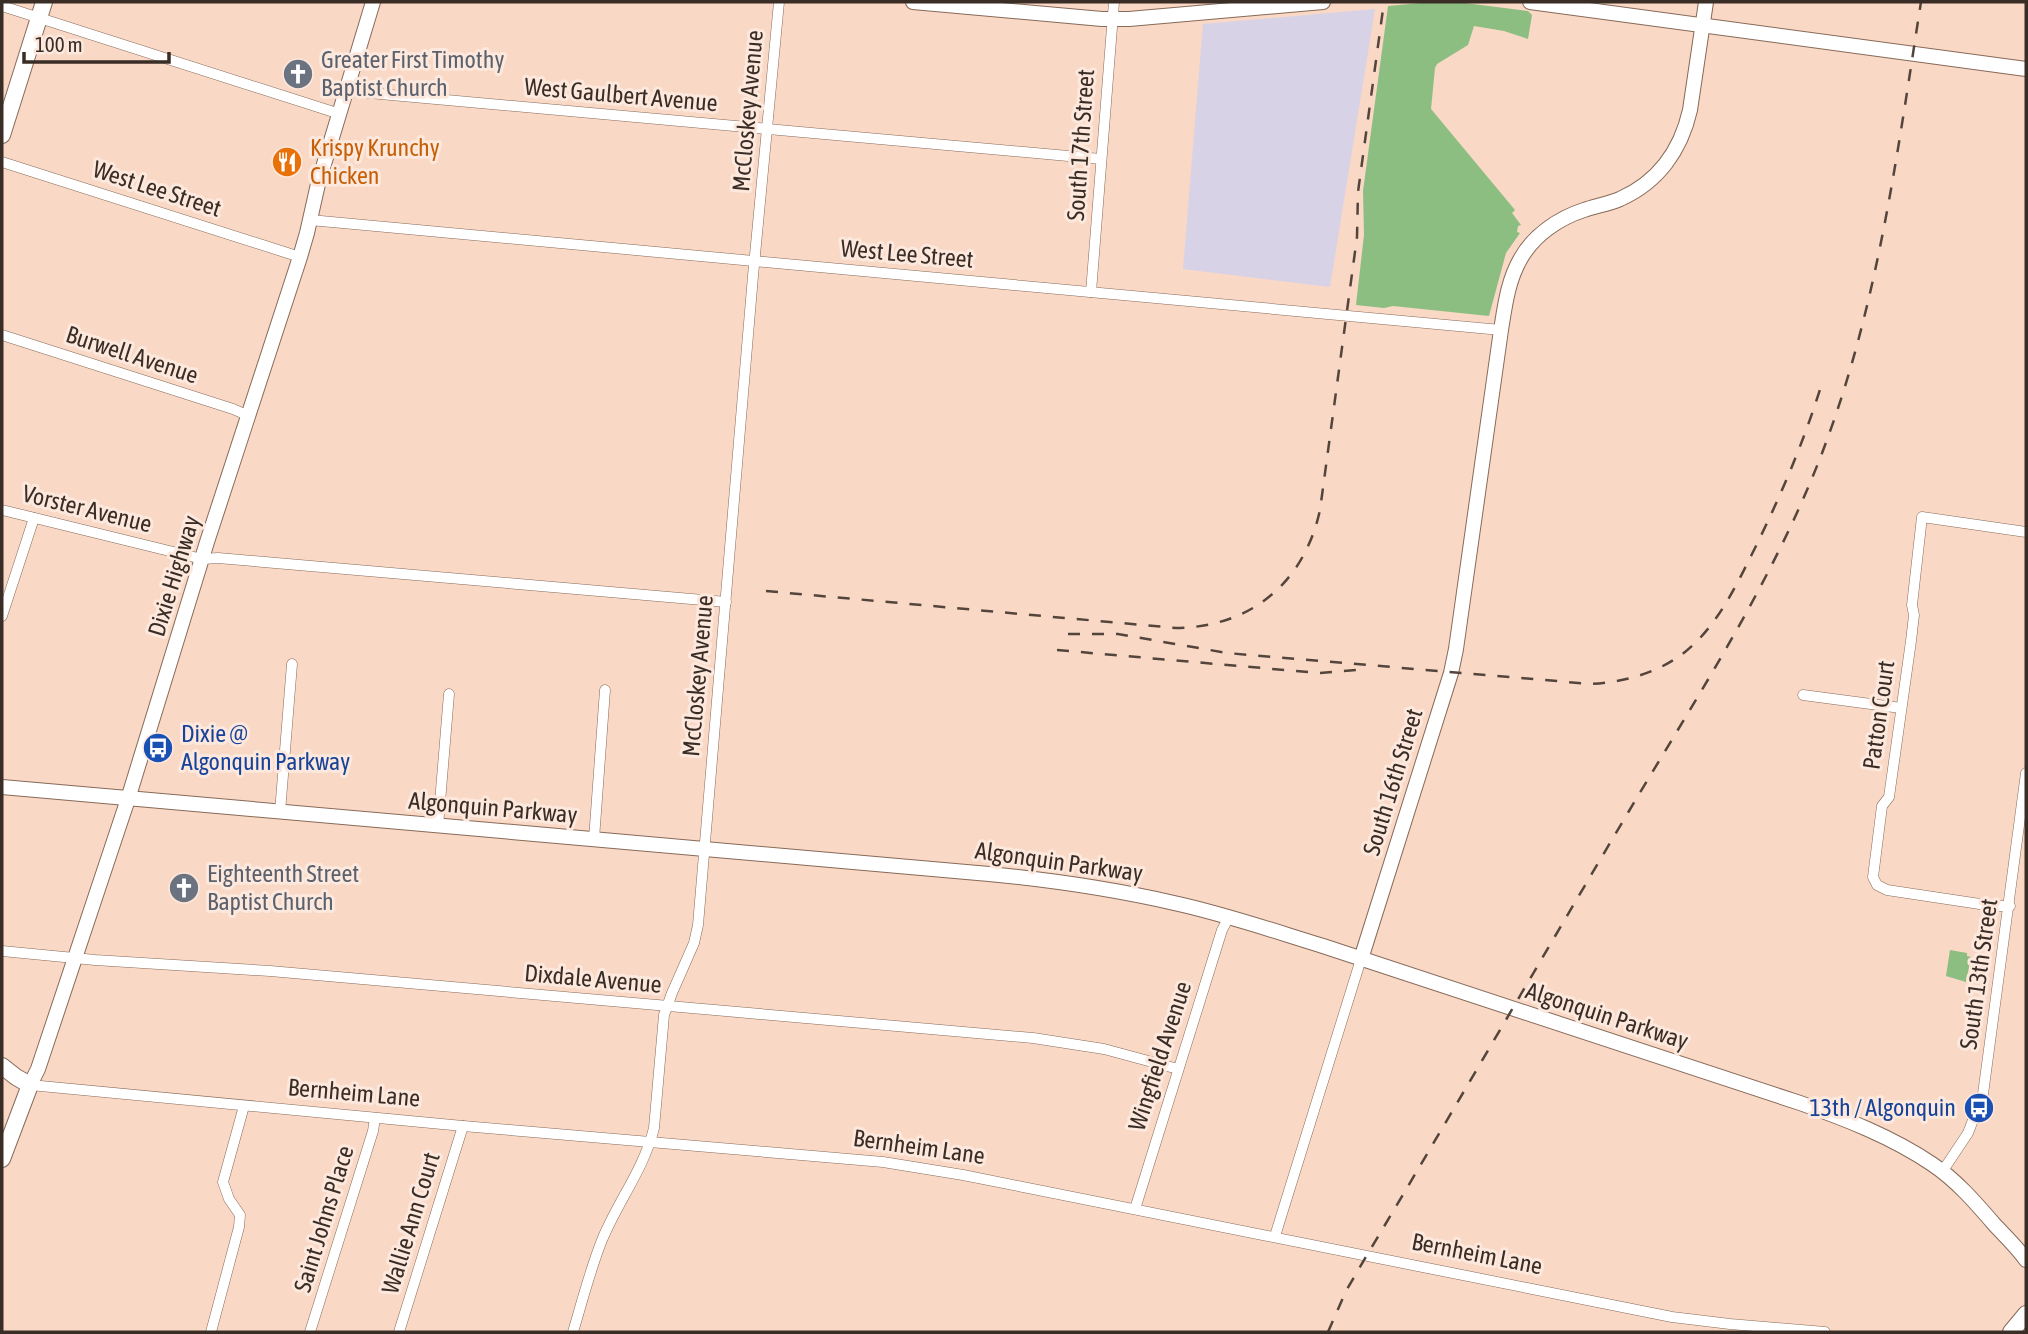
<svg xmlns="http://www.w3.org/2000/svg" width="2028" height="1334" font-family="'Asap Condensed',sans-serif">
<style>
.industrial{fill:#d8d2e7}
.green{fill:#8cbe81}
.lines{fill:none;stroke-linecap:round;stroke-linejoin:round}
.street-casing{stroke:#876a59;stroke-width:11}
.secondary-casing{stroke:#876a59;stroke-width:16}
.primary-casing{stroke:#876a59;stroke-width:18}
.street{stroke:#fff;stroke-width:10}
.secondary{stroke:#fff;stroke-width:14}
.primary{stroke:#fff;stroke-width:16}
.rail{stroke:#54453c;stroke-width:2.5;stroke-dasharray:12 12;stroke-linecap:butt}
.labels{text-anchor:middle;stroke-width:6;stroke-linejoin:round;paint-order:stroke}
.worship-label{font-size:24px;fill:#5b616d;stroke:#fde8dd;text-anchor:start}
.street-label{font-size:24px;fill:#3a2d26;stroke:#fde8dd}
.food-label{font-size:24px;fill:#c56008;stroke:#fde8dd;text-anchor:start}
.transit-label{font-size:24px;fill:#164399;stroke:#fde8dd;text-anchor:start}
</style>
<rect width="100%" height="100%" fill="#f9d8c5"/>
<!-- industrial -->
<path class="industrial" d="M1375,9L1330,287L1183,269L1203,24Z"/>
<!-- green -->
<g class="green">
<path d="M1432,2H1457L1528,11L1532,15L1528,39L1504,31L1474,26L1468,45L1437,64L1435,68L1431,109L1515,210L1512,213L1521,225L1518,226L1517,232L1520,233L1506,253L1489,316L1393,306L1384,308L1356,305L1364,235L1363,191L1388,6Z"/>
<path d="M1950,950L1967,953V956L1971,957L1966,982L1946,976Z"/>
</g>
<g class="lines">
<!-- street casing -->
<g class="street-casing">
<g id="street">
<path d="M2,6L340,114"/>
<path d="M347,91L1101,159"/>
<path d="M2,162L300,257"/>
<path d="M310,220L1501,330"/>
<path d="M1091,292L1114,2"/>
<path d="M2,335L233,409L249,416"/>
<path d="M2,510L202,559L218,558L726,602"/>
<path d="M2,616L34,518"/>
<path d="M1803,695L1901,708"/>
<path d="M280,812L292,664"/>
<path d="M438,826L449,694"/>
<path d="M594,839L605,690"/>
<path d="M2010,906H1993L1887,890L1877,885L1873,877L1882,806L1889,797L1911,641L1914,615L1912,605L1922,517L2026,532"/>
<path d="M2,951L95,960L270,971L1033,1038L1104,1049L1178,1069"/>
<path d="M30,1085L463,1126L883,1162L963,1175L1672,1317L1730,1324L1825,1332"/>
<path d="M1942,1172L1968,1133L1983,1094L2026,773"/>
<path d="M1135,1209L1222,930L1229,917"/>
<path d="M1275,1236L1361,959"/>
<path d="M211,1332L239,1227L240,1215L229,1199L223,1182L244,1106"/>
<path d="M310,1332L373,1131L375,1118"/>
<path d="M399,1332L463,1126"/>
<path d="M573,1332C582,1302 590,1270 602,1240C618,1201 644,1169 654,1128L664,1015L672,993L694,943L698,925L753,276L779,2"/>
</g>
</g>
<!-- secondary casing -->
<g class="secondary-casing">
<g id="secondary">
<path d="M913,2L1102,19H1129L1323,2"/>
<path d="M1530,2L2026,69"/>
<path d="M2,787L989,874C1051,880 1113,889 1174,903C1225,914 1274,931 1323,946L1800,1103C1846,1119 1892,1137 1932,1164C1956,1180 1975,1202 1994,1224C2005,1236 2017,1247 2026,1260"/>
<path d="M1361,959L1451,673L1456,649L1501,330C1505,305 1508,280 1521,258C1534,235 1559,218 1584,210C1596,206 1608,204 1620,199C1658,182 1681,150 1690,110L1706,2"/>
<path d="M30,1085L38,1069L128,799L207,542L300,257L307,233L318,184L373,2"/>
</g>
</g>
<!-- primary casing -->
<g class="primary-casing">
<g id="primary">
<path d="M2,135L44,2"/>
<path d="M2,1066L16,1077L30,1085L2,1159"/>
<path d="M2011,1332L2026,1314"/>
</g>
</g>
<!-- street -->
<use href="#street" class="street"/>
<!-- secondary -->
<use href="#secondary" class="secondary"/>
<!-- primary -->
<use href="#primary" class="primary"/>
<!-- rail -->
<g class="rail">
<path d="M766,591L1176,628C1251,627 1304,583 1320,510L1357,237L1358,192L1384,2"/>
<path d="M1068,634H1118L1227,653L1591,684C1625,682 1658,673 1685,652C1716,627 1734,590 1751,556C1779,500 1804,442 1822,383"/>
<path d="M1057,650L1319,673L1356,670"/>
<path d="M1328,1332L1346,1291L1367,1255C1455,1108 1541,959 1629,811C1701,690 1780,570 1828,437C1879,297 1898,148 1921,2"/>
</g>
</g>
<!-- icons -->
<defs>
<g id="church-disc" transform="scale(1.575)"><circle r="9.5" fill="#6b7280" stroke="#fde8dd"/><path d="M-1.2-6h2.4v3.5h3.3v2.4h-3.3V6h-2.4V-.1h-3.3v-2.4h3.3Z" fill="#fff"/></g>
<g id="restaurant-disc" transform="scale(1.575)"><circle r="9.5" fill="#e8710a" stroke="#fde8dd"/><path d="M-5-6h1v4h1v-4h1v4h1v-4h1v5L-1.5 .5V6h-2V.5L-5-1ZM5-6V6H3V1.5H1.5Q1.5-4 5-6Z" fill="#fff"/></g>
<g id="bus-disc" transform="scale(1.575)"><circle r="9.5" fill="#1a4fb4" stroke="#fde8dd"/><path d="M-5-6H5V4H4V6H2V4H-2V6H-4V4H-5ZM-3.5-4V0h7V-4ZM-3.5 1.2v1.5H-2V1.2ZM2 1.2v1.5H3.5V1.2Z" fill="#fff"/></g>
</defs>
<g fill-rule="evenodd">
<use href="#church-disc" x="298" y="74"/>
<use href="#restaurant-disc" x="287" y="162"/>
<use href="#bus-disc" x="158" y="748"/>
<use href="#church-disc" x="184" y="888"/>
<use href="#bus-disc" x="1979" y="1108"/>
</g>
<g class="labels">
<!-- worship labels -->
<g class="worship-label">
<text x="321" y="68">Greater First Timothy<tspan x="321" dy="28">Baptist Church</tspan></text>
<text x="207" y="882">Eighteenth Street<tspan x="207" dy="28">Baptist Church</tspan></text>
</g>
<!-- street labels -->
<g class="street-label">
<text transform="translate(621 95) rotate(5)" y="8">West Gaulbert Avenue</text>
<text transform="translate(748 111) rotate(-85)" y="8">McCloskey Avenue</text>
<text transform="translate(1081 145) rotate(-86)" y="8">South 17th Street</text>
<text transform="translate(157 189) rotate(18)" y="8">West Lee Street</text>
<text transform="translate(907 254) rotate(5)" y="8">West Lee Street</text>
<text transform="translate(132 355) rotate(18)" y="8">Burwell Avenue</text>
<text transform="translate(87 509) rotate(14)" y="8">Vorster Avenue</text>
<text transform="translate(174 576) rotate(-73)" y="8">Dixie Highway</text>
<text transform="translate(698 676) rotate(-85)" y="8">McCloskey Avenue</text>
<text transform="translate(1879 715) rotate(-82)" y="8">Patton Court</text>
<text transform="translate(1393 782) rotate(-73)" y="8">South 16th Street</text>
<text transform="translate(493 808) rotate(5)" y="8">Algonquin Parkway</text>
<text transform="translate(1059 862) rotate(8)" y="8">Algonquin Parkway</text>
<text transform="translate(1979 974) rotate(-82)" y="8">South 13th Street</text>
<text transform="translate(593 979) rotate(5)" y="8">Dixdale Avenue</text>
<text transform="translate(1607 1016) rotate(18)" y="8">Algonquin Parkway</text>
<text transform="translate(1160 1056) rotate(-72)" y="8">Wingfield Avenue</text>
<text transform="translate(354 1093) rotate(5)" y="8">Bernheim Lane</text>
<text transform="translate(919 1147) rotate(8)" y="8">Bernheim Lane</text>
<text transform="translate(324 1219) rotate(-73)" y="8">Saint Johns Place</text>
<text transform="translate(411 1223) rotate(-73)" y="8">Wallie Ann Court</text>
<text transform="translate(1477 1254) rotate(11)" y="8">Bernheim Lane</text>
</g>
<!-- food labels -->
<g class="food-label">
<text x="310" y="156">Krispy Krunchy<tspan x="310" dy="28">Chicken</tspan></text>
</g>
<!-- transit labels -->
<g class="transit-label">
<text x="181" y="742">Dixie @<tspan x="181" dy="28">Algonquin Parkway</tspan></text>
<text x="1956" y="1116" text-anchor="end">13th / Algonquin</text>
</g>
</g>
<!-- border -->
<rect width="2028" height="1334" fill="none" stroke="#3a2d26" stroke-width="7"/>
<!-- scale -->
<path d="M24 52v10h145v-10" fill="none" stroke="#3a2d26" stroke-width="3.5"/>
<text x="35" y="52" font-size="21" fill="#3a2d26" stroke="#fde8dd" stroke-width="5" paint-order="stroke">100 m</text>
</svg>
